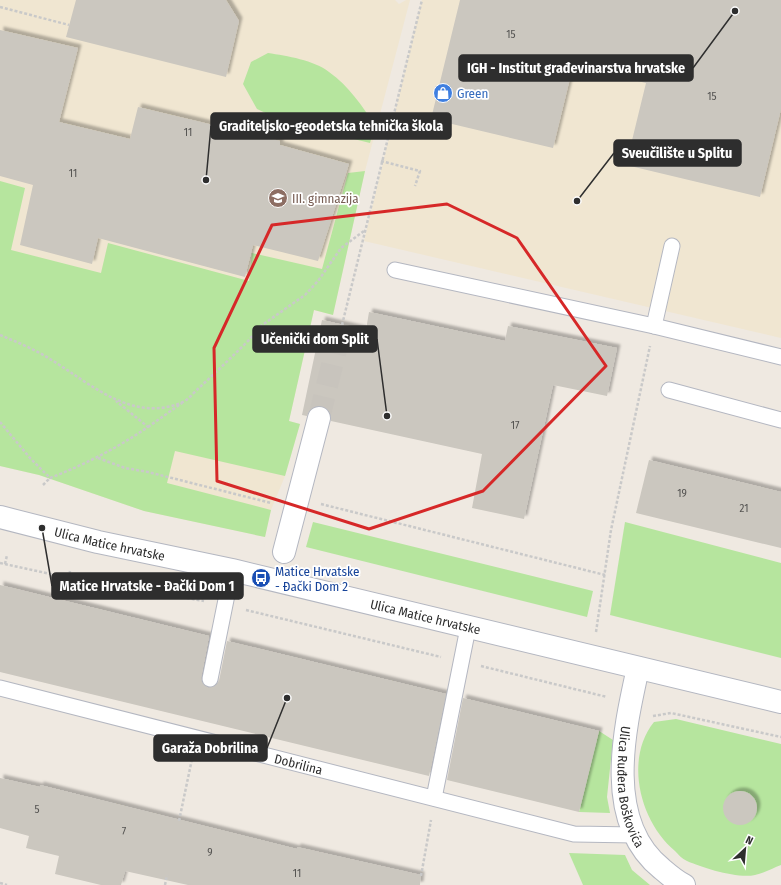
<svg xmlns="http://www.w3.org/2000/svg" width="781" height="885" font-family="'Fira Sans Condensed',sans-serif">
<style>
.education{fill:#f0e6d1}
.green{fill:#b6e59e}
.building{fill:#cbc7bf;filter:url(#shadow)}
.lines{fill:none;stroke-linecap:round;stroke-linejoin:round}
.pedestrian-tunnel{stroke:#c8c4bd;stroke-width:22;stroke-dasharray:22 11;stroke-linecap:butt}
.service-casing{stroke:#b4b7c1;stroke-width:17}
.pedestrian-casing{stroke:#b4b7c1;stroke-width:24}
.minor-casing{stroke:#b4b7c1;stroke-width:24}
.tertiary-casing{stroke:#b4b7c1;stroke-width:24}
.path{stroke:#c9c9c9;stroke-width:2.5;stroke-dasharray:3 2;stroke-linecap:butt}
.service{stroke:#fff;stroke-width:15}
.pedestrian{stroke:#fff;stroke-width:22}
.minor{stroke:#fff;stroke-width:22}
.tertiary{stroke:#fff;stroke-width:22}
.marked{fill:none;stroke:#d62828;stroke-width:3;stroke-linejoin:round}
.labels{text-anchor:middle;stroke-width:3.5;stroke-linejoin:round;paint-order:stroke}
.number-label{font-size:11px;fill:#555452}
.shop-label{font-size:13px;fill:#366cbe;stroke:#fff;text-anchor:start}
.education-label{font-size:13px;fill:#785e54;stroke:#fff;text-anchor:start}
.street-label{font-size:13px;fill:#2e2e2e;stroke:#fff}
.transit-label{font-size:13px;fill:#164399;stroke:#fff;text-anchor:start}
.leader{fill:none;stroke:#2e2e2e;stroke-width:1.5}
.callout-dot{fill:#2e2e2e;stroke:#fff;stroke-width:1.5}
.callout{fill:#2e2e2e;stroke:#2e2e2e;stroke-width:1.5}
.callout-label{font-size:14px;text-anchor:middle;font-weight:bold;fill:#fff}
</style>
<defs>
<filter id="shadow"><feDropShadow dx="3.5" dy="-3.5" stdDeviation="1" flood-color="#0004"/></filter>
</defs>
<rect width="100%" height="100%" fill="#efe9e1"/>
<!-- education -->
<g class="education">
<path d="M0,0H395L399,4L406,0H410L365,171L333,315L314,310L289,421L300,424L285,476L271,510L265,537L144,511L39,475L0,466Z"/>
<path d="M422,0H781V338L364,241Z"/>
</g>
<!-- green -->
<g class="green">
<path d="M268,53C287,56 314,60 329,72C349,86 362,106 375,125L370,143L285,122L257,109L243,84L251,62Z"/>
<path d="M365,171L333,315L314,310L289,421L300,424L285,476L175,451L167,483L271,510L265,537L144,511L39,475L0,466V181L25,188L11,250L101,273L108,243L249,281L252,253L322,269L348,173Z"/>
<path d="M313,522L593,591L587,617L306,547Z"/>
<path d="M625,522L781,563V658L610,615Z"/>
<path d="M676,719L781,744V865C773,868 764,873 755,875C738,879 703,868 687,861C682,859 678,854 675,851C640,822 624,759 654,722Z"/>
<path d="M599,731L613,740L607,797L610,813L579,812Z"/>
<path d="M569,853L625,855L632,870L650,885H583Z"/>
</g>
<!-- building -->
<g class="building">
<path d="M76,0H226L239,21L226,77L66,37Z"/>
<path d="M460,0H781V109L760,197L626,165L646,83L573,66L553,148L431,119Z"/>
<path d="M0,30L78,48L59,122L130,139L138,107L280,141V145L349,164L318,261L253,245L245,277L98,238L92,264L20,245L33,185L0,176Z"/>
<path d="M369,312L505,341L508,326L617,348L607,396L553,385L524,519L472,508L482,454L331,421V415L328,409L322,406H316L310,409L307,416L302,415L322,320L366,330Z"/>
<path d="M649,460L781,492V548L636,513Z"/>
<path d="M0,585L209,636L201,678L202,682L208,688L213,687L219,681L227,641L446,694L429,776L0,672Z"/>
<path d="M463,698L599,731L579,812L447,780Z"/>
<path d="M0,778L40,787V785L297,849V847L421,875L420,885H188L125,871L121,885H101L55,874L59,856L26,848L29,836L0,828Z"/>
<circle cx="740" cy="808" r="17"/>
</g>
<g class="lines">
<!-- pedestrian-tunnel -->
<path class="pedestrian-tunnel" d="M319,418L342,325"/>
<!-- service casing -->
<g class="service-casing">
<g id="service">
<path d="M395,270L654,326L781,357"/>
<path d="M654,326L672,246"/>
<path d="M669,390L781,420"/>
<path d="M210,679L232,570"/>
<path id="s1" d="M0,688L574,834L635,835"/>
<path d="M434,798L468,628"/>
</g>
</g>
<!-- pedestrian casing -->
<g class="pedestrian-casing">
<path id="pedestrian" d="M284,552L319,418"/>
</g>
<!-- minor casing -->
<g class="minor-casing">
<g id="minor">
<path id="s2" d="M638,668C624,731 603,822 662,869C669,875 676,881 684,885"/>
</g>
</g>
<!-- tertiary casing -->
<g class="tertiary-casing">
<g id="tertiary">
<path id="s3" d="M0,517L98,542L232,570L781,702"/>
</g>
</g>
<!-- path -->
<g class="path">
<path d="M0,7L69,25"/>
<path d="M381,161L420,171L415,186"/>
<path d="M342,325L422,0"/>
<path d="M0,335C17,342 34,349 50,359C90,383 132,424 183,402C189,399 194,392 199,388C216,372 233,356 250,339L258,328L305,295L318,281L341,248L364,231"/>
<path d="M0,422L30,458L50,478C86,464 117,448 148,427L116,401"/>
<path d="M148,427L182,403"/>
<path d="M98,458L125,468L148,472L271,503"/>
<path d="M43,485L50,478"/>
<path d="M321,504L605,575"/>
<path d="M0,563L69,578L204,601"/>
<path d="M5,564L7,555"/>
<path d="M69,578L70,571"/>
<path d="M246,610L441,657"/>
<path d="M596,632L611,530L650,346"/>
<path d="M481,666L607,697"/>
<path d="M653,716L671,713L781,737"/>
<path d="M179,821L192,759"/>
<path d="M421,876L431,820"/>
<path d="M0,883L7,885"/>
<path d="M165,885L167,875"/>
</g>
<!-- service -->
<use href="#service" class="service"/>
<!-- pedestrian -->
<use href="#pedestrian" class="pedestrian"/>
<!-- minor -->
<use href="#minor" class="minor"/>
<!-- tertiary -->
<use href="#tertiary" class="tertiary"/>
</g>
<!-- marked area -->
<path class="marked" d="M447,204L517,238L606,366L483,491L369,529L217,481L214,348L272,225Z"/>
<!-- icons -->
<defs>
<g id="shop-disc" transform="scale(1)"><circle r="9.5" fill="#3f7fe0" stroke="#fff"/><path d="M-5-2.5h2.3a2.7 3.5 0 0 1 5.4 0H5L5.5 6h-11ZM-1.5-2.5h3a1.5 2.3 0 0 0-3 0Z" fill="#fff"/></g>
<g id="school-disc" transform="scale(1)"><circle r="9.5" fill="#8d6e63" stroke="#fff"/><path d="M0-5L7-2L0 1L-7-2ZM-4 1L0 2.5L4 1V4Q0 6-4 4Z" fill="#fff"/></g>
<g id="bus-disc" transform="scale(1)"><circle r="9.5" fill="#1a4fb4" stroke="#fff"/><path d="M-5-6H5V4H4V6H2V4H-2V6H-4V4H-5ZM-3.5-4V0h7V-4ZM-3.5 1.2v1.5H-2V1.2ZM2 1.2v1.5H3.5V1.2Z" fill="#fff"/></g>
</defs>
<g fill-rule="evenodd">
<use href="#shop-disc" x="443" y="93"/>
<use href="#school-disc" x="278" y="198"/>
<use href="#bus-disc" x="261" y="578"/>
</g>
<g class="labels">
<!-- number labels -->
<g class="number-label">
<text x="511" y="38">15</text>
<text x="712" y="100">15</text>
<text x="188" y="136">11</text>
<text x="73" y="177">11</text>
<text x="515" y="429">17</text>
<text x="682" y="497">19</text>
<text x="744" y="512">21</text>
<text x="37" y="813">5</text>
<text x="124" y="835">7</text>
<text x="210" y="856">9</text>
<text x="297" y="877">11</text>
</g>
<!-- shop labels -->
<g class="shop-label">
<text x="457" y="98">Green</text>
</g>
<!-- education labels -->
<g class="education-label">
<text x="292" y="203">III. gimnazija</text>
</g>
<!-- street labels -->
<g class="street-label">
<text dy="5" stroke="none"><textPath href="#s3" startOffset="113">Ulica Matice hrvatske</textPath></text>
<text dy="5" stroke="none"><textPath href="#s3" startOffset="437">Ulica Matice hrvatske</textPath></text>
<text dy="5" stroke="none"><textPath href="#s1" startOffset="308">Dobrilina</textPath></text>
<text dy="5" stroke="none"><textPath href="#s2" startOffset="121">Ulica Ruđera Boškovića</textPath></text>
</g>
<!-- transit labels -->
<g class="transit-label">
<text x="275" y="576">Matice Hrvatske<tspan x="275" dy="15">- Đački Dom 2</tspan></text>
</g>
</g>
<!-- callouts -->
<path class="leader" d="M735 11L693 68M206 180L211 126M577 201L614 153M387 416L377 339M42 528L52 586M287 698L267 748"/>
<g class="callout-dot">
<circle cx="735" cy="11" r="4"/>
<circle cx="206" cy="180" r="4"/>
<circle cx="577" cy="201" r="4"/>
<circle cx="387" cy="416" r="4"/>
<circle cx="42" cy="528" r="4"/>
<circle cx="287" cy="698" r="4"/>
</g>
<g class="callout">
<rect x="459" y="55" width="234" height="26" rx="4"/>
<rect x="211" y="113" width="240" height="26" rx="4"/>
<rect x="614" y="140" width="127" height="26" rx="4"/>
<rect x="253" y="326" width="124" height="26" rx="4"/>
<rect x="52" y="573" width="191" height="26" rx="4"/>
<rect x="154" y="735" width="113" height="26" rx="4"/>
</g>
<g class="callout-label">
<text x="576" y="73">IGH - Institut građevinarstva hrvatske</text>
<text x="331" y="131">Graditeljsko-geodetska tehnička škola</text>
<text x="677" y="158">Sveučilište u Splitu</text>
<text x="315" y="344">Učenički dom Split</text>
<text x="147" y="591">Matice Hrvatske - Đački Dom 1</text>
<text x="210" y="753">Garaža Dobrilina</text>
</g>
<!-- north arrow -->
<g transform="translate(745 849) rotate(26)" stroke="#ffffff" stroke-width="3" paint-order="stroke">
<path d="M0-3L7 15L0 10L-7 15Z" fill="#2e2e2e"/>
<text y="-6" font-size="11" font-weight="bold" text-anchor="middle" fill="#2e2e2e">N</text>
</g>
</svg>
